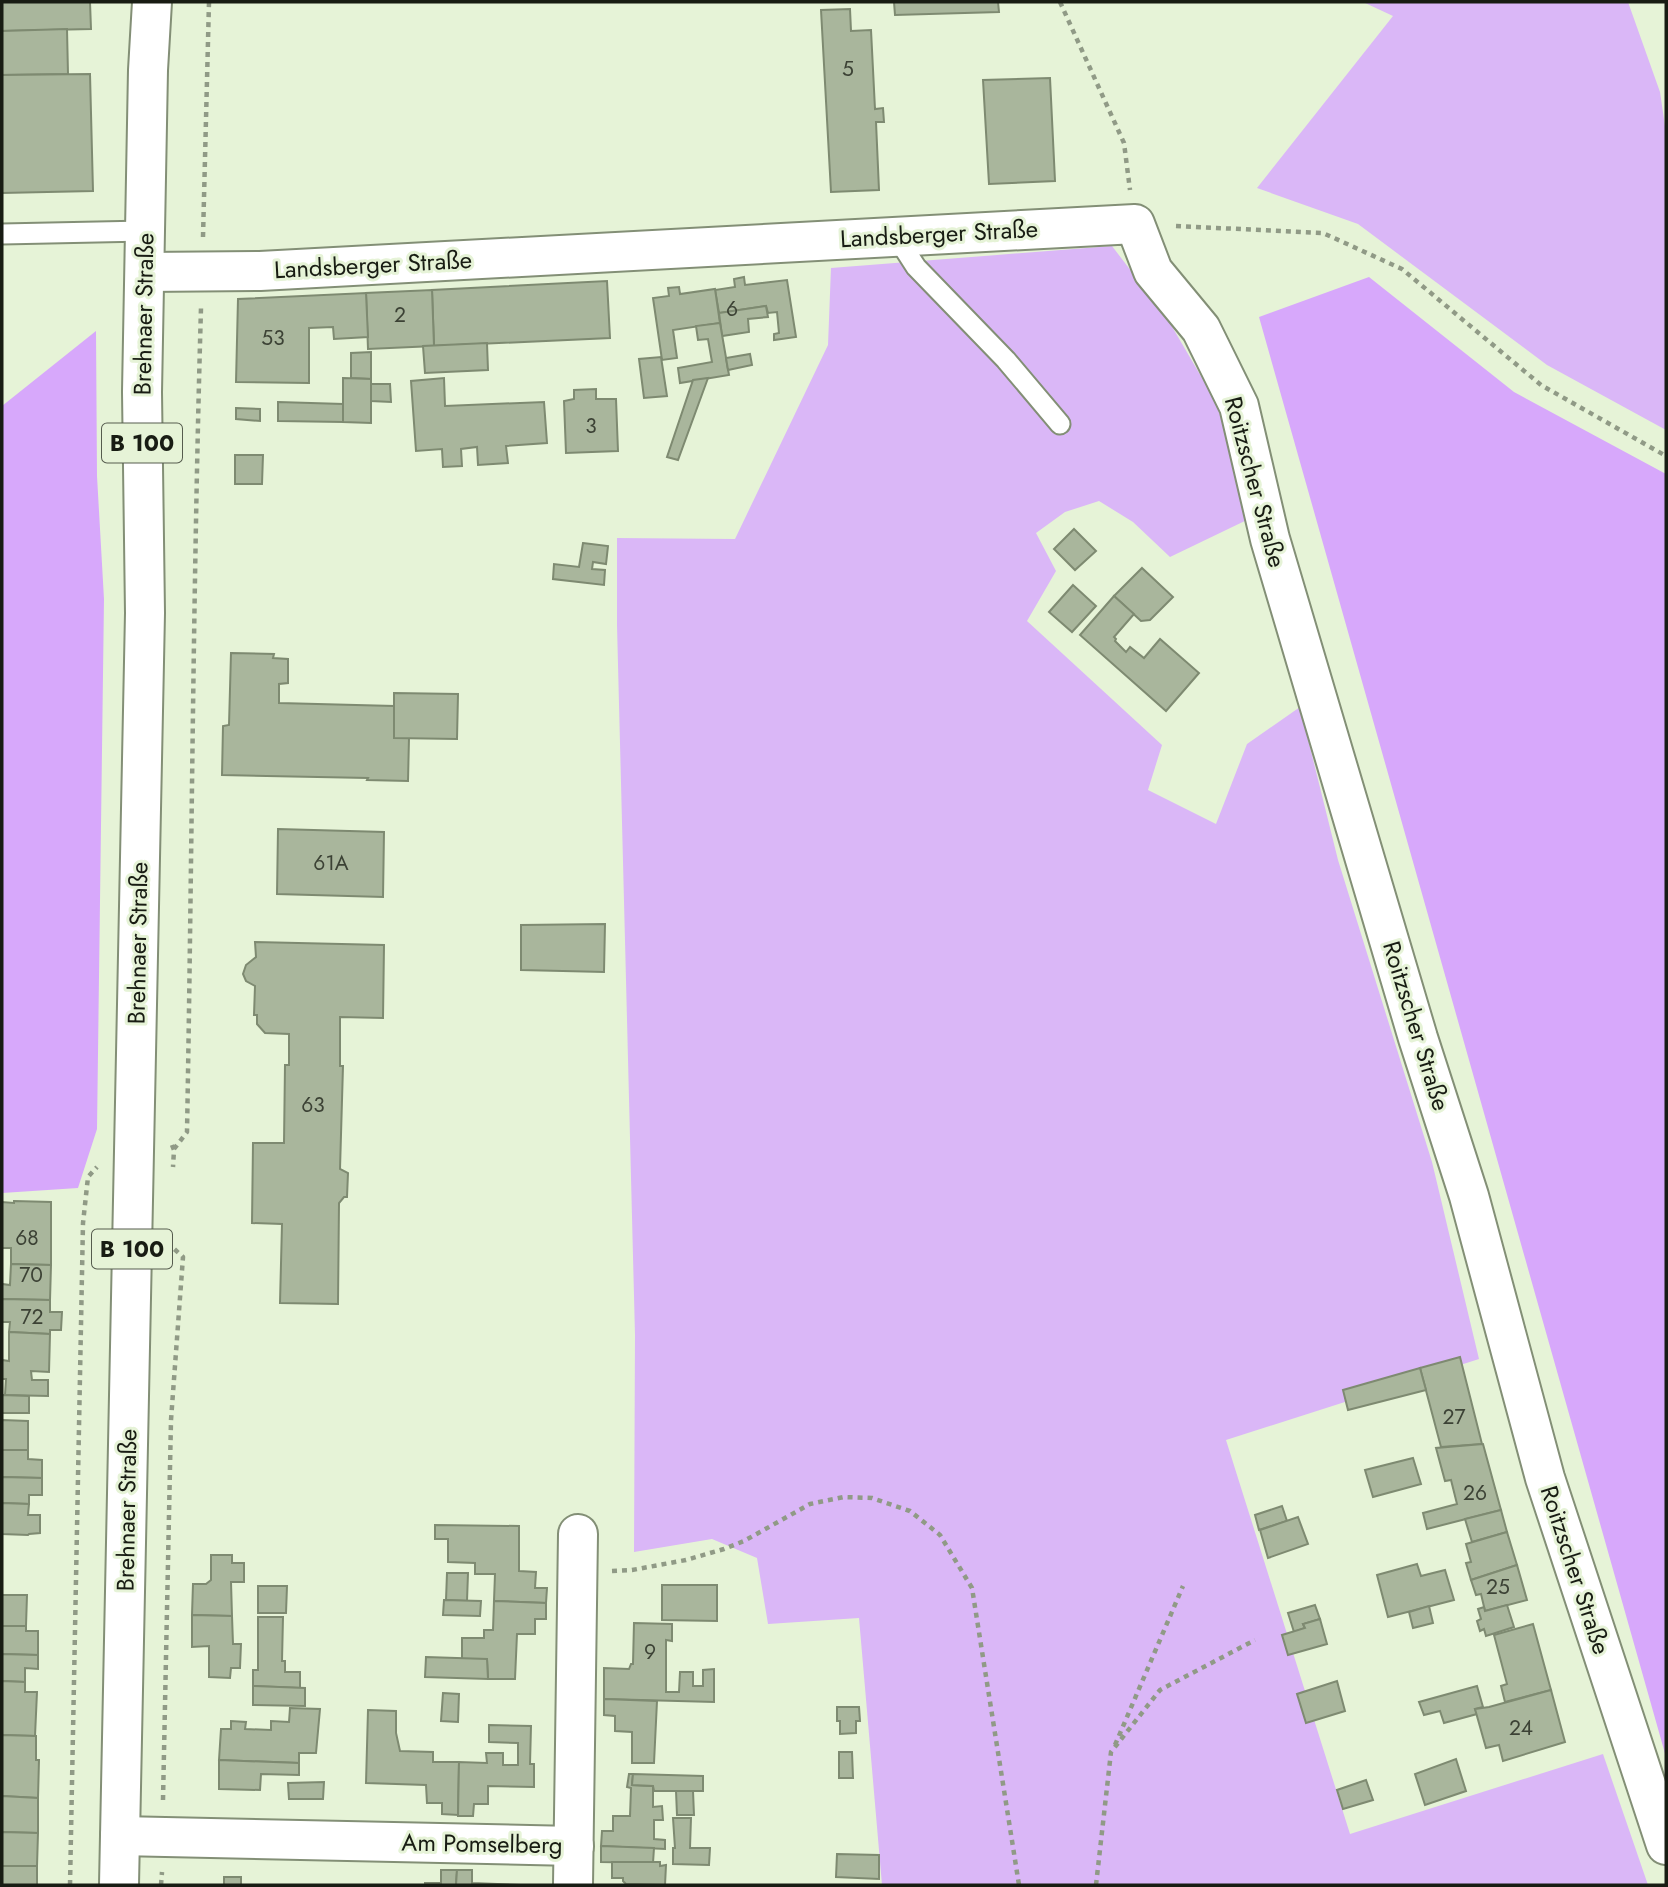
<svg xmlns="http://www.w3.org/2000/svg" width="1668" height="1887" font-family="Jost,sans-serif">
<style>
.green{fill:#dab7f7}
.forest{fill:#d7a8fb}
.building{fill:#a9b69c;stroke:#7e8a71;stroke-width:2}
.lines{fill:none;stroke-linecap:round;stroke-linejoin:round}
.lane-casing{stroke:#838f76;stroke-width:23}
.street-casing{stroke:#838f76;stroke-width:42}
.primary-casing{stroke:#838f76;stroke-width:42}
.path{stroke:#909a86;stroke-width:4.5;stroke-dasharray:5 5;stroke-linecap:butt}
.lane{stroke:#fff;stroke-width:19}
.street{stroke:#fff;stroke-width:38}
.primary{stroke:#fff;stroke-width:38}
.labels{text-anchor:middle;stroke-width:6;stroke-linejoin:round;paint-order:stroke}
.number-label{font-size:21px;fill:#3c4235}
.shield{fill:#e6f3d7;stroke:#565c4e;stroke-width:2}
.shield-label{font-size:23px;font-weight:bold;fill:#181c13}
.street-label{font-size:24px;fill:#181c13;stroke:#e6f3d7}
</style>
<rect width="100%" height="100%" fill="#e6f3d7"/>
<!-- green -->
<g class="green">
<path d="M1363,2H1628L1660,92L1666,133V430L1547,365L1358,224L1257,188L1393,16Z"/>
<path d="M1112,246L1167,318L1216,402L1251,518L1170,557L1133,522L1099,501L1065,512L1036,533L1056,571L1027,621L1162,745L1148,790L1216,824L1247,744L1300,707L1338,860L1432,1162L1479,1359L1226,1440L1350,1834L1603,1754L1648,1885H882L859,1618L768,1624L757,1558L712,1539L634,1552L635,1335L617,625V538L735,539L828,345L831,268Z"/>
</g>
<!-- forest -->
<g class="forest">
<path d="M1369,277L1514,392L1666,474V1757L1259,317Z"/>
<path d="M96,331L97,476L104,599L97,1129L78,1188L2,1193V406Z"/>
</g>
<!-- building -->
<g class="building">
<path d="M2,2H90L91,29L2,31Z"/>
<path d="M894,2H998L999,12L895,15Z"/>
<path d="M850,9L851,31L871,30L875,109L883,108L884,122H876L879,190L831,192L821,10Z"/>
<path d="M67,29L68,74L2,75V31Z"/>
<path d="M90,74L93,191L2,193V75Z"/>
<path d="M1050,78L1055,181L989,184L983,80Z"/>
<path d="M744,277L745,285L787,280L796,337L774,340V334L779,333L777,312L768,313L766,306L719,313L715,290L735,287L734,279Z"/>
<path d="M607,281L610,338L434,346L432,290Z"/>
<path d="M679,287L680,294L715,289L720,323L673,330L677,358L662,360L653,298L669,296L668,288Z"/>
<path d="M432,290L434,346L368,349L366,293Z"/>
<path d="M366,293L368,337L334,339L333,327L309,328V383L236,382L238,299Z"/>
<path d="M766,306L768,317L748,319L749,332L722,336L719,313Z"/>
<path d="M720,323L729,375L680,383L678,368L712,362L708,339L698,340L696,326Z"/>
<path d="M487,343L488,370L425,373L423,346Z"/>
<path d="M371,352V379L351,378V353Z"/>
<path d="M750,354L752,365L728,370L726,358Z"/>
<path d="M661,357L667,396L644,398L639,359Z"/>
<path d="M343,378L371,379V423L343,422Z"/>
<path d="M444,378L445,406L544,402L547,443L506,446L508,463L478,465L477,447L461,449L462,466L443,467L442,449L416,451L411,381Z"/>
<path d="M708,378L678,460L667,457L693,380Z"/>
<path d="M371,384H390L391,402L371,401Z"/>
<path d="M596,389V399H616L618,451L566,453L564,401L574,399V390Z"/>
<path d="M278,402L343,404V422L278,421Z"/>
<path d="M236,408L260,409V421L236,419Z"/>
<path d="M235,455H263L262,484H235Z"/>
<path d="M1074,529L1096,551L1075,570L1054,549Z"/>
<path d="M583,543L608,546L606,564L593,562L592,569L605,570L604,585L553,579L554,564L579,567Z"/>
<path d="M1142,568L1173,597L1150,620L1141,621L1114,596Z"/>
<path d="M1073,585L1096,606L1072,632L1049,612Z"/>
<path d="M1114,596L1134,614L1114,637L1116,639L1115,641L1126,652L1130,647L1144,658L1160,639L1199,673L1166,711L1080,635Z"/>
<path d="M231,653L274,654L273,658L288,659V683L279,684V703L394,706V738H409L408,781L367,780L368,778L222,775L223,726L229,725Z"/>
<path d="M394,693L458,694L457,739L394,738Z"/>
<path d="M278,829L384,832L383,897L277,894Z"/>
<path d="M605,924L604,972L521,970V925Z"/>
<path d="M255,942L384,945L383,1018L340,1017V1066H343L340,1169L348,1173L347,1197H344L339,1203L338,1304L280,1303L282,1224L252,1223L253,1143H284L285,1065H289V1034L265,1033L257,1024V1015H254L255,986L246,981L243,974L246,965L256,957Z"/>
<path d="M14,1201L51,1202V1265L11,1264V1248H2V1202L14,1203Z"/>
<path d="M11,1264L51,1265L50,1300L2,1299V1284L10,1285Z"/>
<path d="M2,1299L50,1300V1312H62L61,1330H50V1334L9,1332L10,1322H2Z"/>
<path d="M9,1332L50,1334L49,1372L31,1371L32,1380H48V1396L5,1395L6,1379H2V1360L9,1361Z"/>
<path d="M1460,1357L1482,1444L1441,1447L1420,1368Z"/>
<path d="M1420,1368L1426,1390L1348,1410L1343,1390Z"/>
<path d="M2,1395L29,1396V1413H2Z"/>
<path d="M2,1420L28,1421V1450H2Z"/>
<path d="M1483,1444L1501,1510L1427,1529L1423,1513L1457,1504L1451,1480L1445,1481L1436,1448Z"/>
<path d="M2,1450H28V1459L42,1460V1478L2,1477Z"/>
<path d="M1413,1458L1421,1484L1373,1497L1365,1470Z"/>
<path d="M2,1477L42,1478V1495H29V1504L2,1503Z"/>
<path d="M2,1503L29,1504L28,1515H40V1533L29,1534L28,1535L2,1534Z"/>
<path d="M1282,1506L1287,1521L1259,1530L1255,1515Z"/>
<path d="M1501,1510L1507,1532L1472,1542L1465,1519Z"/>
<path d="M1298,1517L1308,1544L1268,1558L1260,1530Z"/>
<path d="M435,1525L519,1526V1571L536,1572L535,1588H547L546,1603L494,1601L495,1574H475V1563L448,1562V1539H435Z"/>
<path d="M1507,1532L1517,1565L1471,1580L1466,1563L1471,1562L1466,1544Z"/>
<path d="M211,1555H232V1563H244V1582H231L232,1616L192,1615L193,1584H206L211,1580Z"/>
<path d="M1417,1564L1421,1576L1445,1570L1454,1600L1388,1617L1377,1575Z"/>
<path d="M1517,1565L1527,1600L1485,1611L1481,1594L1476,1595L1471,1580Z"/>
<path d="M447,1573H468L467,1601L446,1600Z"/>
<path d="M662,1585H717V1621L662,1620Z"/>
<path d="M258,1586H287L286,1613H258Z"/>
<path d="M2,1595H27L26,1626H2Z"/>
<path d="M444,1600L481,1601L480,1616L443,1615Z"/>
<path d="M494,1601L546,1603V1619H535V1634H517L515,1679H488L487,1659H462V1638H484V1630H493Z"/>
<path d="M1315,1605L1320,1619L1303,1624L1305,1628L1294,1632L1288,1613Z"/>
<path d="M1507,1605L1514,1627L1486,1636L1484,1629L1480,1631L1477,1621L1481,1619L1478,1609L1484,1607L1485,1611Z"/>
<path d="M1429,1606L1433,1623L1413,1628L1409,1612Z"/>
<path d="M192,1615L232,1616L233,1644H241L240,1668H231L230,1678L209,1677V1646L192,1647Z"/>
<path d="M258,1617H283L282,1661H285V1672H300V1688L253,1686V1670H258Z"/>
<path d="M1320,1619L1327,1644L1288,1655L1282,1635L1305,1628L1303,1624Z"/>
<path d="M634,1623L672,1624V1641L666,1640V1692H679L680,1672H693V1686H703V1670L714,1669V1702L604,1699V1668L629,1669L631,1664H633Z"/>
<path d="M1533,1624L1551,1690L1505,1702L1501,1686L1507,1684L1494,1635Z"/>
<path d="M2,1626H26V1631H38V1655L2,1654Z"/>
<path d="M2,1654L38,1655V1669L25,1668V1682L2,1681Z"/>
<path d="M426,1657L487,1659L488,1679L425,1677Z"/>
<path d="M2,1681L25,1682V1692H37L35,1736L2,1735Z"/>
<path d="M1337,1681L1345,1711L1306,1723L1297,1694Z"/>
<path d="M253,1686L305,1688V1706L253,1705Z"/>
<path d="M1477,1686L1483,1707L1475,1709L1477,1714L1444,1723L1440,1711L1424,1715L1419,1702Z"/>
<path d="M1551,1690L1565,1742L1503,1761L1499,1745L1486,1748L1475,1709L1489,1707Z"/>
<path d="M443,1693L459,1694L458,1722L441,1721Z"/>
<path d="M604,1699L657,1701L654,1763H632V1732L615,1731V1716L604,1715Z"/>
<path d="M837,1707H859L860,1721H856V1733L840,1734V1721H837Z"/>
<path d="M290,1708L320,1709L316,1753H299V1763L219,1760L221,1729H231V1721L246,1722L245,1729L271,1730V1721L289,1722Z"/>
<path d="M368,1710L396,1711V1733L400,1751L433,1752V1762H459L458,1815L442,1814V1803H427L426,1785L366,1783Z"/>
<path d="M489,1725L531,1726L530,1764H534V1787L488,1786V1804H474L473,1816H458L459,1762L487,1763L486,1753H503V1765H518V1743L489,1742Z"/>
<path d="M2,1735L36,1736V1760H39L38,1798L2,1796Z"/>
<path d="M839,1752H852L853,1778H839Z"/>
<path d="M1456,1759L1466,1791L1425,1805L1415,1774Z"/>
<path d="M219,1760L299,1763V1775L261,1774L260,1790L219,1789Z"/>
<path d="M629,1774H633L632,1785L653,1786V1807L662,1806L663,1820H654V1839L665,1840V1849L601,1846L602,1831H613V1816H630L631,1788L627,1787Z"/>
<path d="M633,1774L703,1776V1791H654L653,1786L632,1785Z"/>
<path d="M1366,1780L1373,1800L1343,1809L1337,1790Z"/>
<path d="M324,1782L323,1799H289L288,1783Z"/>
<path d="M676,1791H693L694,1815H677Z"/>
<path d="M2,1796L38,1798V1833L2,1832Z"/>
<path d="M673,1818H691L690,1848H710L709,1865L673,1864V1848H675Z"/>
<path d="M2,1832L38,1833L37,1866H2Z"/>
<path d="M601,1846L654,1848L653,1863L601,1862Z"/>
<path d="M837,1854L879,1855V1879L836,1877Z"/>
<path d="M612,1862H660V1866L666,1865L665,1885L626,1884L623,1881V1878H612Z"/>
<rect x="2" y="1866" width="35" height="19"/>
<path d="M441,1870H457L456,1885H425V1883H441Z"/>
<path d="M457,1870H472V1883L521,1885H456Z"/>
<path d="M224,1877H241V1885H218H224Z"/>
</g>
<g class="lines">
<!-- lane casing -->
<g class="lane-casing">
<g id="lane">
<path d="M2,234L145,231"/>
<path d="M896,236L916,267L1006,360L1060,424"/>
</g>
</g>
<!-- street casing -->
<g class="street-casing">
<g id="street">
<path d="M145,272L260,271L1135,224L1153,271L1201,329L1239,406L1270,539L1418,1038L1469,1196L1545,1478L1666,1845"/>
<path d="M120,1836L574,1846"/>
<path d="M573,1885L578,1534"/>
</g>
</g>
<!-- primary casing -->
<g class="primary-casing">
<path id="primary" d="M119,1885L145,613L142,392L148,70L152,2"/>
</g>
<!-- path -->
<g class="path">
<path d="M1060,2L1124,143L1130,190"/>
<path d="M1176,226L1323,233L1402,269L1541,385L1666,456"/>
<path d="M203,237L209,2"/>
<path d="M172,1145L174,1150L173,1167"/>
<path d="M174,1149L187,1132C192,857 193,583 201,308"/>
<path d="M612,1571L632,1570L686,1560L724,1549L744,1541L810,1504L844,1497L872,1498L910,1511L940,1535L972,1588L1019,1885"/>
<path d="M1115,1745L1183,1586"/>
<path d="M163,1800L171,1420L183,1257L172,1247"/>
<path d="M70,1885L83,1223L88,1177L97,1167"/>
<path d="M161,1885L162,1872"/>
<path d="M1096,1885L1111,1752L1160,1690L1255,1640"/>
</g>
<!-- lane -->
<use href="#lane" class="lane"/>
<!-- street -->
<use href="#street" class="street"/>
<!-- primary -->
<use href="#primary" class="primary"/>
</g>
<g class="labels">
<!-- number labels -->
<g class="number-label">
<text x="848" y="76">5</text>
<text x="732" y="316">6</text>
<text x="400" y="322">2</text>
<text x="273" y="345">53</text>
<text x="591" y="433">3</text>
<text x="331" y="870">61A</text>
<text x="313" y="1112">63</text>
<text x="27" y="1245">68</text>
<text x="31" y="1282">70</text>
<text x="32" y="1324">72</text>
<text x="1454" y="1424">27</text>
<text x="1475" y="1500">26</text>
<text x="1498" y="1594">25</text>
<text x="650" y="1659">9</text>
<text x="1521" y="1735">24</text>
</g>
<!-- shield labels -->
<g class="shield">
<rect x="102" y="423.5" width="80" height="39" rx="5"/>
<rect x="92" y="1229.5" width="80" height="39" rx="5"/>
</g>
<g class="shield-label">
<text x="142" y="451">B 100</text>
<text x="132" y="1257">B 100</text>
</g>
<!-- street labels -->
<g class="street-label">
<text transform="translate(939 234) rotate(-3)" y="8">Landsberger Straße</text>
<text transform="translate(373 265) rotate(-3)" y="8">Landsberger Straße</text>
<text transform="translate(144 314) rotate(-89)" y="8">Brehnaer Straße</text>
<text transform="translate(1255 482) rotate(75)" y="8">Roitzscher Straße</text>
<text transform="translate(138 943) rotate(-89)" y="8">Brehnaer Straße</text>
<text transform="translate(1416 1026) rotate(73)" y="8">Roitzscher Straße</text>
<text transform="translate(127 1510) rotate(-89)" y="8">Brehnaer Straße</text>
<text transform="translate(1575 1570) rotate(72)" y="8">Roitzscher Straße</text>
<text transform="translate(482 1844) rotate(1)" y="8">Am Pomselberg</text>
</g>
</g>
<!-- border -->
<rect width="1668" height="1887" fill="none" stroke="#181c13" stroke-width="7"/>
</svg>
